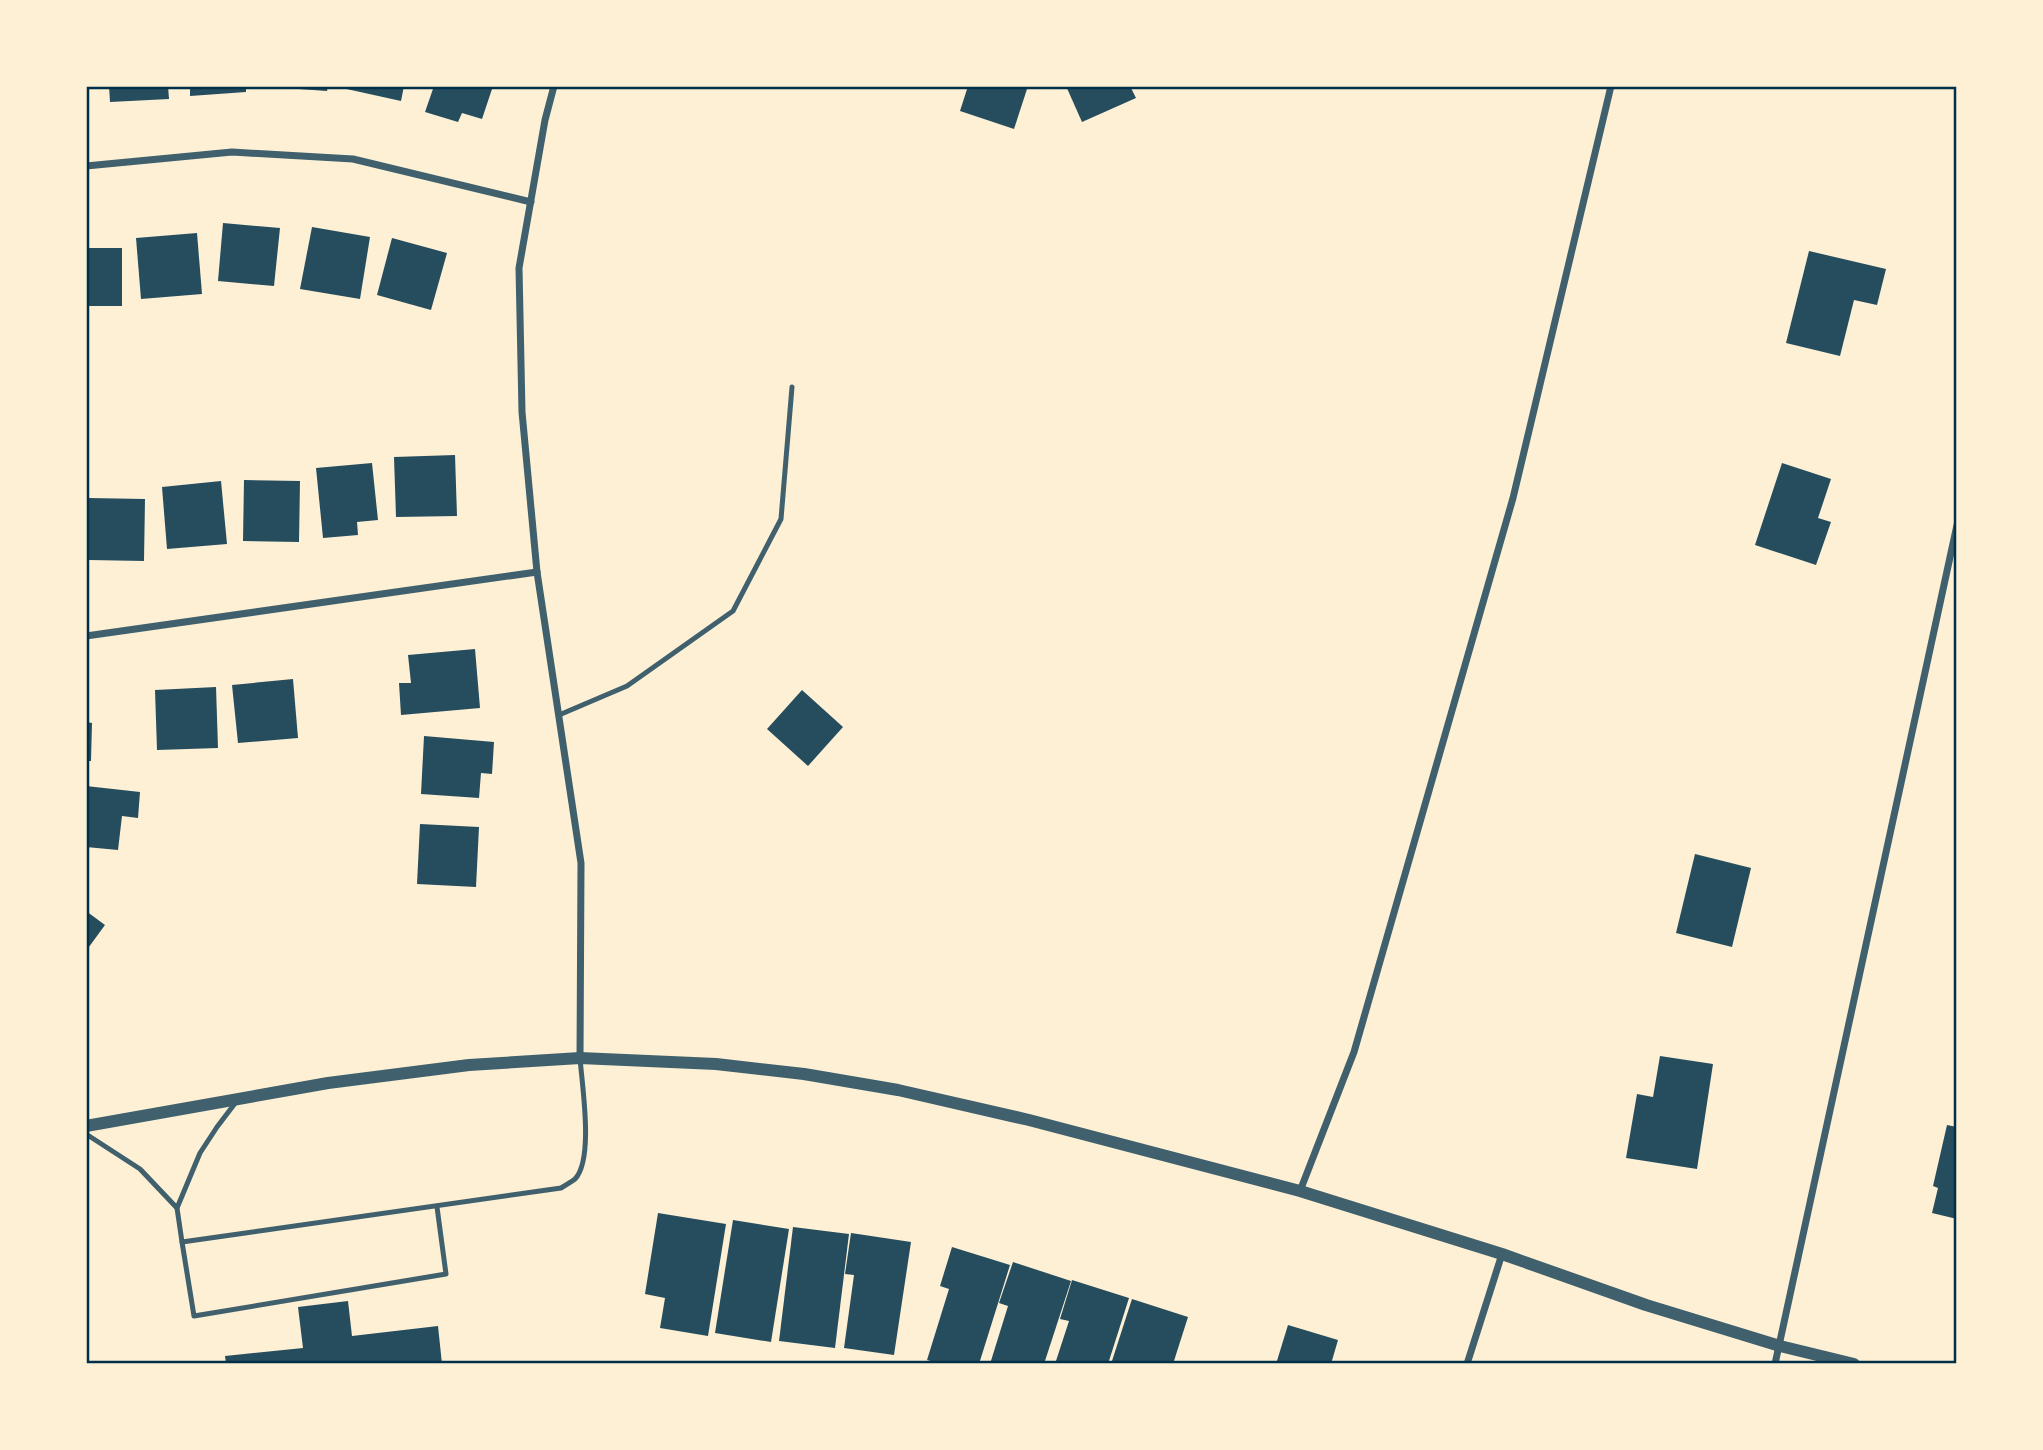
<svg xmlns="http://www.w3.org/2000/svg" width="2043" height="1450" font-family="Poppins,sans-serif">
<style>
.building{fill:#264d5e}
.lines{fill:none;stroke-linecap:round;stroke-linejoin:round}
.service{stroke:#3f606c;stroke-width:5}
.minor{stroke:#3f606c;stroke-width:7}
.tertiary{stroke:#3f606c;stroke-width:12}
.neatline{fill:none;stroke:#003049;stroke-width:2.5}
</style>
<rect width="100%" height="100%" fill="#fdf0d5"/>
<!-- building -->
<g class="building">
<path d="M109,86H168L169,99L110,102Z"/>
<path d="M190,86H246V92L190,96Z"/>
<path d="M284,86H328L327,91L284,88Z"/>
<path d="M343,86H404L401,101L342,88Z"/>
<path d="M434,86H493L482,119L462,113L458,122L425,112Z"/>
<path d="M968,86H1028L1014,129L960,111Z"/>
<path d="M1066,86H1130L1136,98L1082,122Z"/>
<path d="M223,223L280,228L274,286L218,281Z"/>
<path d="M312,227L370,237L360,299L300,289Z"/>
<path d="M197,233L202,294L141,299L136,238Z"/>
<path d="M392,238L447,253L431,310L377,295Z"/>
<rect x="86" y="248" width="36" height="58"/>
<path d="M1809,251L1886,269L1877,305L1854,300L1840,356L1786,343Z"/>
<path d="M455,455L457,516L396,517L394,457Z"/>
<path d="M372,463L378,520L357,522L358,535L323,538L316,468Z"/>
<path d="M1782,463L1831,479L1818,518L1831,522L1816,565L1755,545Z"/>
<path d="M244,480L300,481L299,542L243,541Z"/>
<path d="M221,481L227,544L167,549L162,487Z"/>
<path d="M89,498L145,499L144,561L89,560Z"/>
<path d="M475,649L480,708L401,715L399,683H411L408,655Z"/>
<path d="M293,679L298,738L238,743L232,685Z"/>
<path d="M216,687L218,748L157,750L155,690Z"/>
<path d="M802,690L843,727L808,766L767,729Z"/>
<path d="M86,722L92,723L91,761H86Z"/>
<path d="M424,736L494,742L492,774L481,773L479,798L421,794Z"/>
<path d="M86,786L140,792L138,818L122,816L118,850L86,847Z"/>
<path d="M420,824L479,827L476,887L417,884Z"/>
<path d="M1695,854L1751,868L1732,947L1676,933Z"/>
<path d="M86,911L105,925L86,951Z"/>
<path d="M1660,1056L1713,1064L1697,1169L1626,1158L1637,1094L1653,1097Z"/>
<path d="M1947,1125L1957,1127V1219L1932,1213L1938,1188L1933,1186Z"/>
<path d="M658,1213L726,1224L708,1336L660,1328L665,1298L645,1294Z"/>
<path d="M733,1220L789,1229L771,1342L715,1333Z"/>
<path d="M793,1227L849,1234L835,1348L779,1341Z"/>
<path d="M851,1233L911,1242L894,1355L844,1348L854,1275L845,1274Z"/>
<path d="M952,1247L1010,1265L979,1364H941L927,1360L949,1289L940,1286Z"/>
<path d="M1013,1262L1071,1281L1044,1364H990L1008,1306L999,1303Z"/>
<path d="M1072,1280L1129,1298L1108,1364H1055L1069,1321L1060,1319Z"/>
<path d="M1132,1299L1188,1317L1173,1364H1111Z"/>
<path d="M348,1301L352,1336L438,1326L442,1364H226L225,1356L303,1348L298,1307Z"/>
<path d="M1288,1325L1338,1340L1331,1364H1276Z"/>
</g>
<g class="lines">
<!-- service -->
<g class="service">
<path d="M559,715L627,686L733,611L781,519L792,387"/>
<path d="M236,1102L217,1127L200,1153L177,1208L182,1242L561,1188C566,1185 571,1182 575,1179C594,1159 582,1085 580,1058"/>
<path d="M86,1134L140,1169L177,1208"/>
<path d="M182,1242L194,1316L446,1274L437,1207"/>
</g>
<!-- minor -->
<g class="minor">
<path d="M554,86L545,120L519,268L522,412L537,572L581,863L580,1058"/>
<path d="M86,166L232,152L353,159L531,202"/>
<path d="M86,636L537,572"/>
<path d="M1300,1191L1354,1052L1513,498L1611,86"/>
<path d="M1467,1364L1502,1254"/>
<path d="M1775,1364L1957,525"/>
</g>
<!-- tertiary -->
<path class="tertiary" d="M86,1126L328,1083L469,1065L580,1058L716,1064L804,1074L898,1090L1029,1120L1300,1191L1502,1254L1646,1305L1780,1346L1854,1364"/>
</g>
<!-- border -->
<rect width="2043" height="1450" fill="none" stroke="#fdf0d5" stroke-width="175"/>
<rect x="88" y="88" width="1867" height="1274" class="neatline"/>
</svg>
